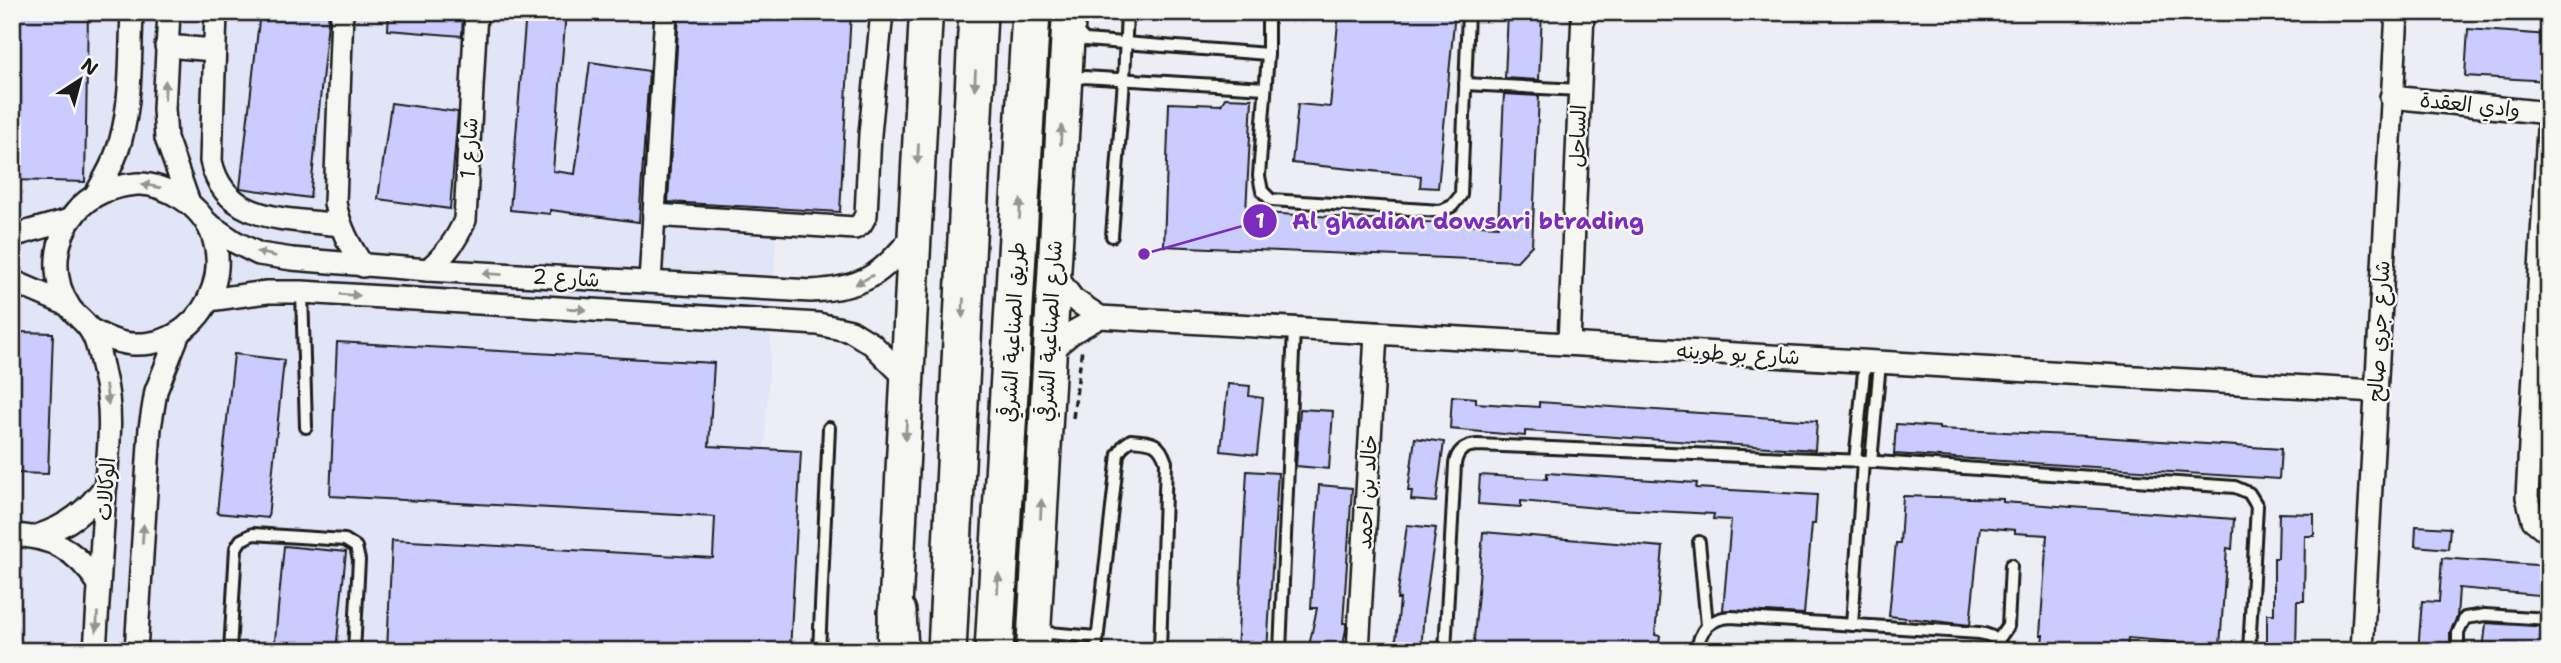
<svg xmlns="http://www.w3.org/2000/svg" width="2561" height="663" font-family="'Shantell Sans','Playpen Sans Arabic',sans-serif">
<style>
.built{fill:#e2e4f8}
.building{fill:#caccff;stroke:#1c1c1c;stroke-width:2}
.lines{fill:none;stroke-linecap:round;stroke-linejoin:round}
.lane-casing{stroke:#1c1c1c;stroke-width:16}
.street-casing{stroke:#1c1c1c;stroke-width:26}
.primary-casing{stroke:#1c1c1c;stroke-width:37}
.highway-casing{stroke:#1c1c1c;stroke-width:42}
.path{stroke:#1c1c1c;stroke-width:3.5;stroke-dasharray:7 5;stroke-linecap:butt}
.lane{stroke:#f6f6f2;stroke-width:10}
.street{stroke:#f6f6f2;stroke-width:21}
.primary{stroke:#f6f6f2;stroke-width:32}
.highway{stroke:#f6f6f2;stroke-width:37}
.oneway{fill:#949492}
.labels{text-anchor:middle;stroke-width:5;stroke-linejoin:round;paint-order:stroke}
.street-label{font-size:21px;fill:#1c1c1c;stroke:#f6f6f2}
.leader{fill:none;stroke:#7b2cbf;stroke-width:2.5}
.callout-dot{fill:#7b2cbf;stroke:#f6f6f2;stroke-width:2.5}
.mark-label{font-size:21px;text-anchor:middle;font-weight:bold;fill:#fff}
.callout-label{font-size:23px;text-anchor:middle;font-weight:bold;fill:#7b2cbf;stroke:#f6f6f2;stroke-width:5;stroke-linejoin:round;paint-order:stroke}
</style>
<rect width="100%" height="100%" fill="#edeef5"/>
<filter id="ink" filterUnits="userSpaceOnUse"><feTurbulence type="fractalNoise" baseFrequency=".0143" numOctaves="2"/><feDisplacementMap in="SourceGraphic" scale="14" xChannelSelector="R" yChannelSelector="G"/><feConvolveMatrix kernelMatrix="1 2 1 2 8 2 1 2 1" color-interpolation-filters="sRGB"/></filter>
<g filter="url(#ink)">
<!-- built -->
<path class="built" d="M12,12H788L754,651H12Z"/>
<!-- building -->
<g class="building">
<path d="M12,12H88L85,182L12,180Z"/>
<path d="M260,12H329L310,198L240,188Z"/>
<path d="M389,12H463L462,36L388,30Z"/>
<path d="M526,12H566L553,171L575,174L590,62L649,71L639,222L550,210V214L510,210Z"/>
<path d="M679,12H851L840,212L668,202Z"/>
<path d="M1339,12H1455L1438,188L1420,187L1421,176L1292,163L1298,104L1330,107Z"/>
<path d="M1508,12H1542L1539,80L1505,78Z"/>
<path d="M2468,29L2549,35V81L2465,76Z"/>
<path d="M1504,94L1539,96L1532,245L1517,261L1164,246L1169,103L1221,105L1225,98L1252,99L1246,212L1498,226Z"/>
<path d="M391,103L458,112L450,209L378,199Z"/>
<path d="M20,332L53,333L48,474L14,473Z"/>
<path d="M337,342L714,363L709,446L801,451L790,651H387L392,540L713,558L715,517L330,496Z"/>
<path d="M234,354L284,360L268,518L217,513Z"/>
<path d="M1228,384L1250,386L1249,396L1263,398L1257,455L1221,451Z"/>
<path d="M1452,396L1476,398V403L1539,407V402L1817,421L1815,450L1525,431V436L1450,429Z"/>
<path d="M1300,409L1333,411L1329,469L1296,466Z"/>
<path d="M1896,424L1939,427V429L2070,435L2281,449L2279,479L1894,454Z"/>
<path d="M1415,438L1444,442L1436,502L1411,500L1412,491H1408Z"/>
<path d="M1247,471L1278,473L1267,651H1237Z"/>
<path d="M1547,473L1697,483L1696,488L1817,495L1815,524H1812L1804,614L1723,610L1731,520L1713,519L1714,514L1598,508L1521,501V507L1478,504L1480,475L1547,479Z"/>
<path d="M1319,485L1352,488L1343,623H1346V629L1342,651H1308L1317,608H1311Z"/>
<path d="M1903,496L2003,499V502L2234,519L2232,549L2227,548L2220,646L2128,638L2127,651H2041L2043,635H2040L2047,535L2015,533V530L1980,527L1970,625L1889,616L1896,543H1900Z"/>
<path d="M2279,513L2314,514V536H2305L2304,601H2297L2296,651H2267V614H2274V558H2278Z"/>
<path d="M1407,525L1436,528L1424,611L1421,651H1395L1400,599H1397Z"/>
<path d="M2416,526L2450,528L2448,549L2415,546Z"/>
<path d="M1483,532L1663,547L1655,635L1660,636L1658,651H1473Z"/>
<path d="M284,546L346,552L336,651H274Z"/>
<path d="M2442,558L2549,566V596L2459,588L2457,617L2450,632V651H2418L2422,601L2439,602Z"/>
<path d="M2486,623L2549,627V651H2483Z"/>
</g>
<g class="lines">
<!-- lane casing -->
<g class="lane-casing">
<g id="lane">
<path d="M1268,12V54L1259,176L1262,191L1271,200L1441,211L1452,206L1461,195L1468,12"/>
<path d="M1073,28L1085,40L1268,54"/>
<path d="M1069,83L1075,79L1084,77L1265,88"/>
<path d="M1465,84L1580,90"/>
<path d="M1112,236L1124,80L1127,12"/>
<path d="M302,292L306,427"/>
<path d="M1855,461L1865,362"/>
<path d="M1871,462L1880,363"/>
<path d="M1699,542L1707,625"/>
<path d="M1852,625L1863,461"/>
<path d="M1037,632L1096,637"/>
<path d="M1998,640L2008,626L2011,565"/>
<path d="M230,651L236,548L241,540L253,534L345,540L356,547L359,560L354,651"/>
<path d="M819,651L829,428"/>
<path d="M1096,651L1118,454L1124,445L1131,440C1152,442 1159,441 1166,462L1160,651"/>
<path d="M1280,651L1294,329"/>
<path d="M1445,651L1455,464C1457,451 1464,446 1477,445L1863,461L2235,487L2249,493L2257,506L2249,651"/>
<path d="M1697,651C1699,630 1710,618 1731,617L1979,633C1992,635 1998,639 2004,651"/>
<path d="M2458,651V633L2465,618L2485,615L2549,619"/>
</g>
</g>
<!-- street casing -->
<g class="street-casing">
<g id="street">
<path d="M169,12L164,109L166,138L189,203"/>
<path d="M216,12L211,161C225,224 288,218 339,225"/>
<path d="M342,12L335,203C340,228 349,245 363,266"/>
<path d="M166,46L214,50"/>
<path d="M2391,97L2549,113L2527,497L2533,520L2549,533"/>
<path d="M96,194C106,176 116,159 121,139C132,98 130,54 132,12"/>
<path d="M654,215L855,228L861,224L866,215L870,134L882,12"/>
<path d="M207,223L235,242L259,254L292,259L428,270L811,291C865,288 880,275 914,235"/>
<path d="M12,236L69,220"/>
<path d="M428,270C445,255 456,241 465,220L476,12"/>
<path d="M1053,272L1073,299L1100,317L2376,391"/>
<path d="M12,281L68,305"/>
<path d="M650,282L666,12"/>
<path d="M209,300L267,292H302L818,324L851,331L872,344L909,381"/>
<path d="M90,329C104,337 119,344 135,344C214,346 249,240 181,198C168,190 153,183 137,184C113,186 91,193 76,212C54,238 50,277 69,306C74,315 85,321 90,330C98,341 101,362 104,375C114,414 108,452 105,492C102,545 98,598 95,651"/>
<path d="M1569,344L1583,12"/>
<path d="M1050,351L1073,332L1100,317"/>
<path d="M12,535C54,537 75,550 99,584"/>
<path d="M37,536C68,526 87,511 106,485"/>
<path d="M136,651L150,428L156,391L179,333"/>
<path d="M1358,651L1376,334"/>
<path d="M2362,651L2397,12"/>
</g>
</g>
<!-- primary casing -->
<g class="primary-casing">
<g id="primary">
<path d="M894,636L926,12"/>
<path d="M1033,651L1069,12"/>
</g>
</g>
<!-- highway casing -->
<g class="highway-casing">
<g id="highway">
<path d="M897,612L899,651"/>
<path d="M947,651L978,12"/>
<path d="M994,651L1031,12"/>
</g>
</g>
<!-- path -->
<path class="path" d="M1073,418L1082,349"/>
<!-- lane -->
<use href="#lane" class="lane"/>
<!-- street -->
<use href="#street" class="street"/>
<!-- primary -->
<use href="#primary" class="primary"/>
<!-- highway -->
<use href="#highway" class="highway"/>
</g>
<!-- one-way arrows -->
<defs><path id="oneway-solid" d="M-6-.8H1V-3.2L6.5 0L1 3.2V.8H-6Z" transform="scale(1.75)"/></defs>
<g class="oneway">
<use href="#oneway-solid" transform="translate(975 80) rotate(93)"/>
<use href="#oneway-solid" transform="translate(165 90) rotate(-88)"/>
<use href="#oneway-solid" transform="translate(1061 135) rotate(-87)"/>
<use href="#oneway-solid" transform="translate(918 154) rotate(93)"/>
<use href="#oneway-solid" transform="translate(151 186) rotate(-170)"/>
<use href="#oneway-solid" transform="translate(1020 209) rotate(-87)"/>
<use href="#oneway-solid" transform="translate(266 254) rotate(-167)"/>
<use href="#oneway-solid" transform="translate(492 274) rotate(-177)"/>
<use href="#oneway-solid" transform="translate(864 280) rotate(152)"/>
<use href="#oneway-solid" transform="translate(350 295) rotate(4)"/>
<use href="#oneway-solid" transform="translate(963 308) rotate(93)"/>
<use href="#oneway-solid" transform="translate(577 309) rotate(4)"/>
<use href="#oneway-solid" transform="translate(107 395) rotate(82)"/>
<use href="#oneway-solid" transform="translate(906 430) rotate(93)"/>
<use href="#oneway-solid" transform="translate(1041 509) rotate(-87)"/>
<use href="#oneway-solid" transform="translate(143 534) rotate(-86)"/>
<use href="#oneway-solid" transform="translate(998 583) rotate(-87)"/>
<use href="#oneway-solid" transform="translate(97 622) rotate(93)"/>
</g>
</g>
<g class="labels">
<!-- street labels -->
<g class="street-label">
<text transform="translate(2470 105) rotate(6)" y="7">وادي العقدة</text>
<text transform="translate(1578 136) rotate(-88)" y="7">الساحل</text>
<text transform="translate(469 148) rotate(-87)" y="7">شارع 1</text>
<text transform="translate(566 278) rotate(3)" y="7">شارع 2</text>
<text transform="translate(1050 331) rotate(-87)" y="7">شارع الصناعية الشرقي</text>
<text transform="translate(2379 331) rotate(-87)" y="7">شارع جري صالح</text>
<text transform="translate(1013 332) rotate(-87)" y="7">طريق الصناعية الشرقي</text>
<text transform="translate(1738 354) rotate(3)" y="7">شارع بو طوينه</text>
<text transform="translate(106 489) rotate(-86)" y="7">الوكالات</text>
<text transform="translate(1367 492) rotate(-87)" y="7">خالد بن احمد</text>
</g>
</g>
<!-- callouts -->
<path class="leader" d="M1144 254L1260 221"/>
<g class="callout-dot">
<circle cx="1144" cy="254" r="7"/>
<circle cx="1260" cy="221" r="18"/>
</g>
<g class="mark-label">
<text x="1260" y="228">1</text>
</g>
<g class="callout-label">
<text x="1468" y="229">Al ghadian dowsari btrading</text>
</g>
<!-- margin -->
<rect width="2561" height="663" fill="none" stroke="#f6f6f2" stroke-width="42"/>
<rect x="21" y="21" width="2519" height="621" fill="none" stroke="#1c1c1c" stroke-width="2.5" filter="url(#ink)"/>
<!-- north arrow -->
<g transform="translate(80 80) rotate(36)" stroke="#f6f6f2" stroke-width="5" paint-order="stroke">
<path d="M0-5L12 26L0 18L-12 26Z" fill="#1c1c1c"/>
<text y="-10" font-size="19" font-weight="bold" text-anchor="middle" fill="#1c1c1c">N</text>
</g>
</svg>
